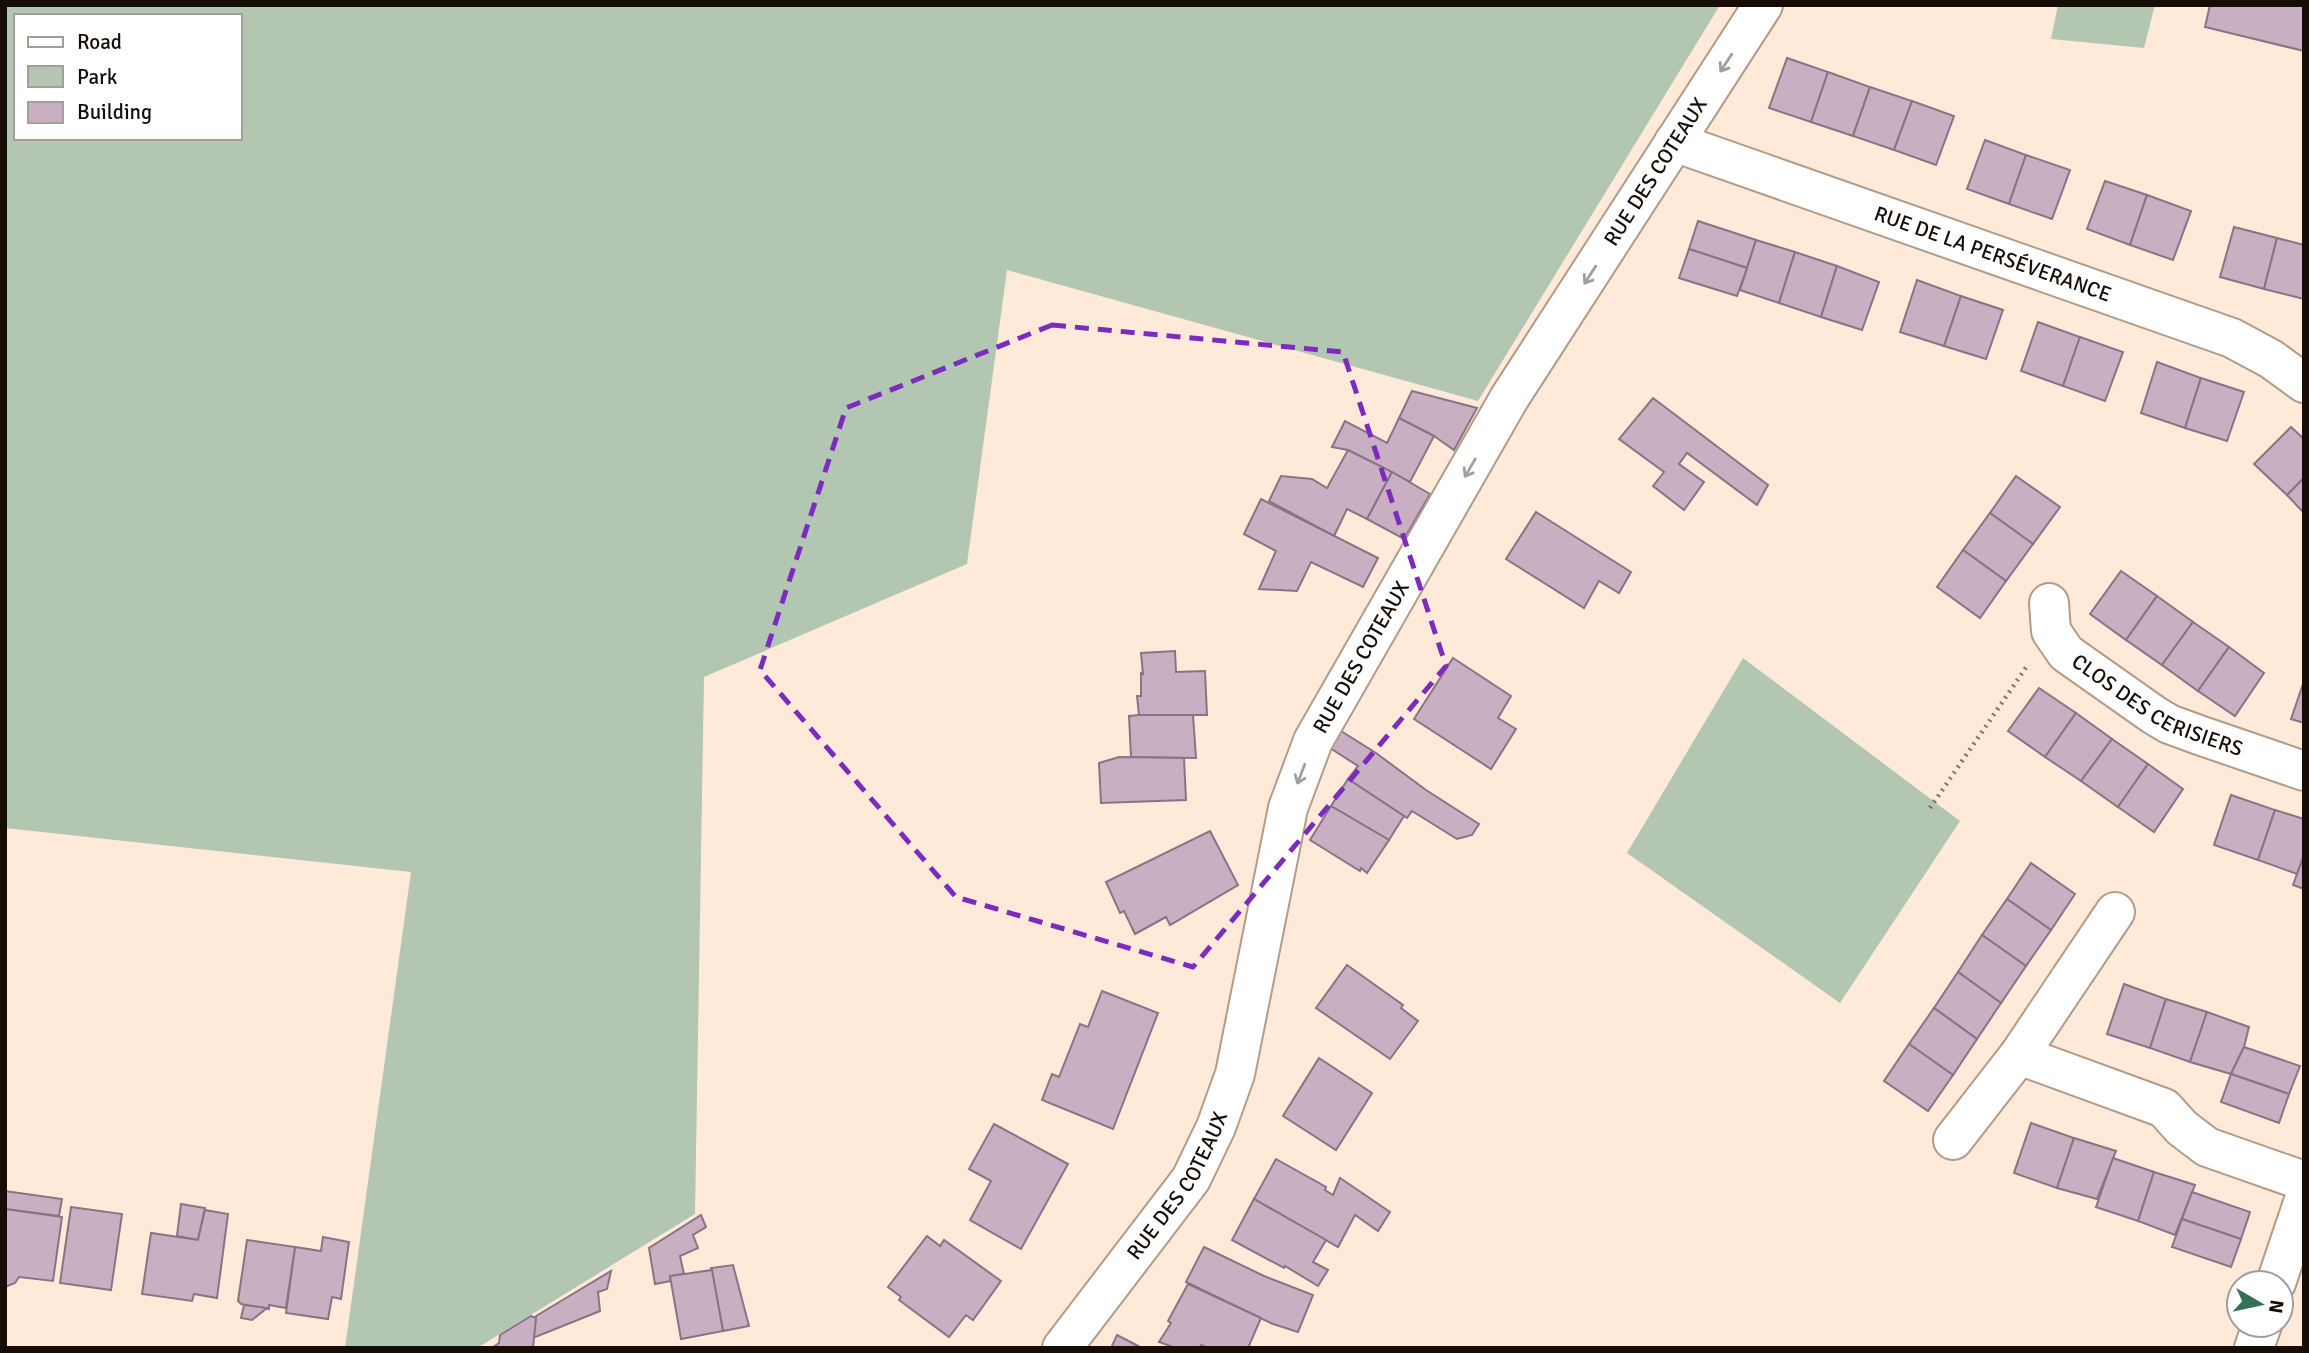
<svg xmlns="http://www.w3.org/2000/svg" width="2309" height="1353" font-family="Signika,sans-serif">
<style>
.green{fill:#b2c6b2;fill-rule:evenodd}
.building{fill:#c8afc1;stroke:#8a7384;stroke-width:2}
.lines{fill:none;stroke-linecap:round;stroke-linejoin:round}
.street-casing{stroke:#b39b88;stroke-width:42}
.path{stroke:#83756a;stroke-width:4.5;stroke-dasharray:2 5;stroke-linecap:butt}
.street{stroke:#fff;stroke-width:38}
.oneway{stroke:#a29e9c}
.marked{fill:none;stroke:#7b2cbf;stroke-width:5;stroke-dasharray:14 9;stroke-linejoin:round}
.labels{text-anchor:middle;stroke-width:7;stroke-linejoin:round;paint-order:stroke}
.street-label{font-size:21px;fill:#160d07;stroke:#fff}
</style>
<rect width="100%" height="100%" fill="#ffeada"/>
<!-- green -->
<g class="green">
<path d="M5,5H1720L1478,401L1007,270L967,564L704,677L695,1214L477,1348H345L411,872L5,828ZM16,16H240V138H16Z"/>
<path d="M2058,5H2155L2144,48L2051,39Z"/>
<path d="M1743,658L1960,821L1840,1003L1627,853Z"/>
</g>
<!-- building -->
<g class="building">
<path d="M2210,5H2304V51L2205,27Z"/>
<path d="M1787,58L1828,72L1811,122L1769,108Z"/>
<path d="M1828,72L1870,87L1853,136L1811,122Z"/>
<path d="M1870,87L1912,101L1894,150L1853,136Z"/>
<path d="M1912,101L1954,116L1936,165L1894,150Z"/>
<path d="M1985,140L2026,155L2009,204L1967,189Z"/>
<path d="M2026,155L2070,170L2052,219L2009,204Z"/>
<path d="M2105,181L2147,195L2130,245L2087,229Z"/>
<path d="M2147,195L2191,211L2173,260L2130,245Z"/>
<path d="M1698,221L1756,240L1747,268L1689,249Z"/>
<path d="M2234,227L2277,238L2264,289L2220,277Z"/>
<path d="M2277,238L2304,245V299L2264,289Z"/>
<path d="M1756,240L1795,252L1779,303L1740,290Z"/>
<path d="M1689,249L1747,268L1737,296L1679,278Z"/>
<path d="M1795,252L1837,266L1821,317L1779,303Z"/>
<path d="M1837,266L1879,282L1862,330L1821,317Z"/>
<path d="M1917,280L1961,296L1944,346L1900,332Z"/>
<path d="M1961,296L2003,310L1986,359L1944,346Z"/>
<path d="M2038,322L2080,337L2063,386L2021,371Z"/>
<path d="M2080,337L2123,352L2105,401L2063,386Z"/>
<path d="M2157,362L2201,378L2185,428L2141,413Z"/>
<path d="M2201,378L2244,392L2227,441L2185,428Z"/>
<path d="M1412,391L1477,408L1454,450L1434,436L1399,418Z"/>
<path d="M1653,398L1768,485L1757,505L1687,453L1679,464L1704,482L1684,510L1653,486L1664,472L1619,439Z"/>
<path d="M1399,418L1434,436L1410,482L1348,450L1332,447L1345,421L1387,443Z"/>
<path d="M2291,427L2304,439V478L2287,495L2254,464Z"/>
<path d="M1348,450L1392,472L1367,519L1347,509L1334,536L1269,501L1281,476L1312,479L1327,488Z"/>
<path d="M1392,472L1430,494L1404,539L1367,519Z"/>
<path d="M2016,476L2060,507L2033,544L1990,513Z"/>
<path d="M2304,478V513L2287,495Z"/>
<path d="M1261,499L1378,558L1363,587L1311,562L1297,591L1259,589L1276,551L1244,534Z"/>
<path d="M1536,512L1631,572L1619,593L1599,581L1584,608L1506,559Z"/>
<path d="M1990,513L2033,544L2006,581L1963,550Z"/>
<path d="M1963,550L2006,581L1980,618L1937,587Z"/>
<path d="M2121,571L2157,596L2126,640L2090,614Z"/>
<path d="M2157,596L2193,622L2162,665L2126,640Z"/>
<path d="M2193,622L2229,647L2198,691L2162,665Z"/>
<path d="M2229,647L2264,673L2235,716L2198,691Z"/>
<path d="M1175,651L1176,672L1205,671L1207,715H1139L1137,696H1141V673L1143,674L1141,653Z"/>
<path d="M1453,658L1511,696L1498,718L1516,729L1491,769L1414,719Z"/>
<path d="M2304,681V723L2291,719Z"/>
<path d="M2039,688L2076,713L2045,757L2008,731Z"/>
<path d="M2076,713L2112,739L2081,781L2045,757Z"/>
<path d="M1139,715H1193L1196,758L1131,757L1129,716Z"/>
<path d="M1341,731L1376,753L1426,790L1479,824L1472,835L1457,839L1412,811L1407,818L1348,779L1358,766L1330,748Z"/>
<path d="M2112,739L2148,764L2118,807L2081,781Z"/>
<path d="M1119,757L1184,758L1186,800L1101,803L1099,763Z"/>
<path d="M2148,764L2183,789L2154,832L2118,807Z"/>
<path d="M1348,779L1404,816L1389,840L1331,806Z"/>
<path d="M2231,795L2275,810L2258,860L2214,845Z"/>
<path d="M1331,806L1389,840L1367,873L1361,868L1360,871L1310,840Z"/>
<path d="M2275,810L2304,819V855L2297,874L2258,860Z"/>
<path d="M1210,831L1238,885L1170,925L1166,917L1135,934L1124,911L1120,913L1106,882Z"/>
<path d="M2303,858H2304V889L2293,885Z"/>
<path d="M2031,863L2075,894L2051,930L2007,899Z"/>
<path d="M2007,899L2051,930L2026,966L1982,935Z"/>
<path d="M1982,935L2026,966L2001,1003L1958,972Z"/>
<path d="M1347,965L1403,1005L1401,1008L1418,1021L1390,1059L1316,1008Z"/>
<path d="M1958,972L2001,1003L1977,1039L1934,1008Z"/>
<path d="M2124,984L2166,999L2150,1048L2107,1034Z"/>
<path d="M1102,991L1158,1013L1113,1129L1042,1100L1052,1074L1059,1077L1080,1024L1088,1027Z"/>
<path d="M2166,999L2207,1012L2190,1062L2150,1048Z"/>
<path d="M1934,1008L1977,1039L1953,1075L1909,1044Z"/>
<path d="M2207,1012L2249,1027L2244,1047L2231,1074L2190,1062Z"/>
<path d="M1909,1044L1953,1075L1928,1111L1884,1081Z"/>
<path d="M2244,1047L2300,1066L2289,1094L2231,1074Z"/>
<path d="M1319,1058L1372,1093L1336,1150L1283,1116Z"/>
<path d="M2231,1074L2289,1094L2279,1123L2221,1102Z"/>
<path d="M2031,1123L2074,1138L2057,1188L2014,1173Z"/>
<path d="M994,1124L1068,1164L1021,1249L970,1220L991,1181L969,1169Z"/>
<path d="M2074,1138L2116,1151L2097,1199L2057,1188Z"/>
<path d="M2113,1158L2154,1172L2138,1221L2096,1207Z"/>
<path d="M1276,1159L1326,1187L1325,1190L1333,1195L1340,1178L1390,1212L1378,1231L1355,1215L1338,1247L1254,1199Z"/>
<path d="M2154,1172L2195,1185L2175,1235L2138,1221Z"/>
<path d="M5,1191L62,1199L59,1216L5,1209Z"/>
<path d="M2192,1192L2250,1212L2241,1239L2182,1219Z"/>
<path d="M1254,1199L1326,1240L1313,1262L1328,1270L1318,1286L1285,1266L1284,1268L1232,1240Z"/>
<path d="M181,1204L205,1208L198,1240L177,1236Z"/>
<path d="M71,1207L122,1214L111,1290L60,1283Z"/>
<path d="M5,1209L62,1217L53,1281L19,1277L15,1283L5,1287Z"/>
<path d="M205,1210L228,1214L217,1298L194,1294L192,1301L142,1294L151,1233L198,1240Z"/>
<path d="M701,1215L706,1227L693,1235L698,1248L680,1256L684,1274L670,1276L671,1281L655,1284L649,1248Z"/>
<path d="M2182,1219L2241,1239L2231,1267L2172,1247Z"/>
<path d="M927,1236L940,1246L944,1240L1001,1281L973,1320L966,1315L949,1337L899,1300L901,1297L888,1287Z"/>
<path d="M323,1237L349,1242L341,1299L332,1297L328,1319L286,1313L295,1247L321,1251Z"/>
<path d="M247,1240L295,1247L286,1308L269,1305V1309L241,1304L238,1301Z"/>
<path d="M1204,1247L1264,1276L1313,1295L1298,1332L1273,1324L1186,1282Z"/>
<path d="M733,1265L749,1326L723,1331L711,1268Z"/>
<path d="M712,1270L723,1331L681,1339L670,1276Z"/>
<path d="M611,1271L607,1289L598,1292L600,1311L533,1338L536,1316Z"/>
<path d="M1188,1284L1261,1318L1248,1348H1208L1201,1345L1200,1348H1176L1159,1342L1171,1323L1168,1321Z"/>
<path d="M244,1305L267,1308L252,1320L241,1318Z"/>
<path d="M531,1316L536,1318L533,1348H492L499,1343L500,1335Z"/>
<path d="M1117,1335L1142,1348H1111Z"/>
</g>
<g class="lines">
<!-- street casing -->
<g class="street-casing">
<g id="street">
<path id="s1" d="M1674,142L2232,338L2271,359L2304,383"/>
<path id="s2" d="M2049,603L2051,631L2066,653L2154,715L2169,724L2199,735L2304,771"/>
<path d="M2019,1055L2164,1108L2182,1128L2207,1147L2304,1181"/>
<path d="M1953,1140L2019,1055L2115,912"/>
<path d="M2276,1283L2304,1200"/>
<path id="s3" d="M1062,1348L1191,1179L1216,1127L1235,1074L1288,808L1313,741L1510,397L1763,5"/>
<path d="M2254,1348L2262,1325"/>
</g>
</g>
<!-- path -->
<path class="path" d="M1930,808L2027,666"/>
<!-- street -->
<use href="#street" class="street"/>
</g>
<!-- one-way arrows -->
<defs><path id="oneway-shaft" d="M-6 0H5M1.5-3L5.5 0L1.5 3" fill="none" stroke-width="1.6" stroke-linecap="round" stroke-linejoin="round" transform="scale(1.75)"/></defs>
<g class="oneway">
<use href="#oneway-shaft" transform="translate(1726 63) rotate(123)"/>
<use href="#oneway-shaft" transform="translate(1590 275) rotate(123)"/>
<use href="#oneway-shaft" transform="translate(1470 468) rotate(120)"/>
<use href="#oneway-shaft" transform="translate(1301 774) rotate(111)"/>
</g>
<!-- marked area -->
<path class="marked" d="M1052,325L1343,352L1446,666L1193,967L956,897L760,670L846,408Z"/>
<g class="labels">
<!-- street labels -->
<g class="street-label">
<text dy="7" stroke="none"><textPath href="#s3" startOffset="1334">RUE DES COTEAUX</textPath></text>
<text dy="7" stroke="none"><textPath href="#s1" startOffset="338">RUE DE LA PERSÉVERANCE</textPath></text>
<text dy="7" stroke="none"><textPath href="#s3" startOffset="766">RUE DES COTEAUX</textPath></text>
<text dy="7" stroke="none"><textPath href="#s2" startOffset="161">CLOS DES CERISIERS</textPath></text>
<text dy="7" stroke="none"><textPath href="#s3" startOffset="200">RUE DES COTEAUX</textPath></text>
</g>
</g>
<!-- border -->
<rect width="2309" height="1353" fill="none" stroke="#160d07" stroke-width="14"/>
<!-- legend -->
<rect x="14" y="14" width="228" height="126" fill="#ffffff" stroke="#a29e9c" stroke-width="2"/>
<rect x="28" y="37" width="35" height="10" fill="#ffffff" stroke="#a29e9c" stroke-width="2"/>
<text x="77" y="49" font-size="21" fill="#160d07">Road</text>
<rect x="28" y="66" width="35" height="21" fill="#b2c6b2" stroke="#a29e9c" stroke-width="2"/>
<text x="77" y="84" font-size="21" fill="#160d07">Park</text>
<rect x="28" y="102" width="35" height="21" fill="#c8afc1" stroke="#a29e9c" stroke-width="2"/>
<text x="77" y="119" font-size="21" fill="#160d07">Building</text>
<!-- north arrow -->
<g transform="translate(2260 1304) rotate(99)"><circle r="33" fill="#ffffff" stroke="#a29e9c" stroke-width="2"/>
<path d="M0-5L12 26L0 18L-12 26Z" fill="#377058"/>
<text y="-10" font-size="19" font-weight="bold" text-anchor="middle" fill="#160d07">N</text>
</g>
</svg>
